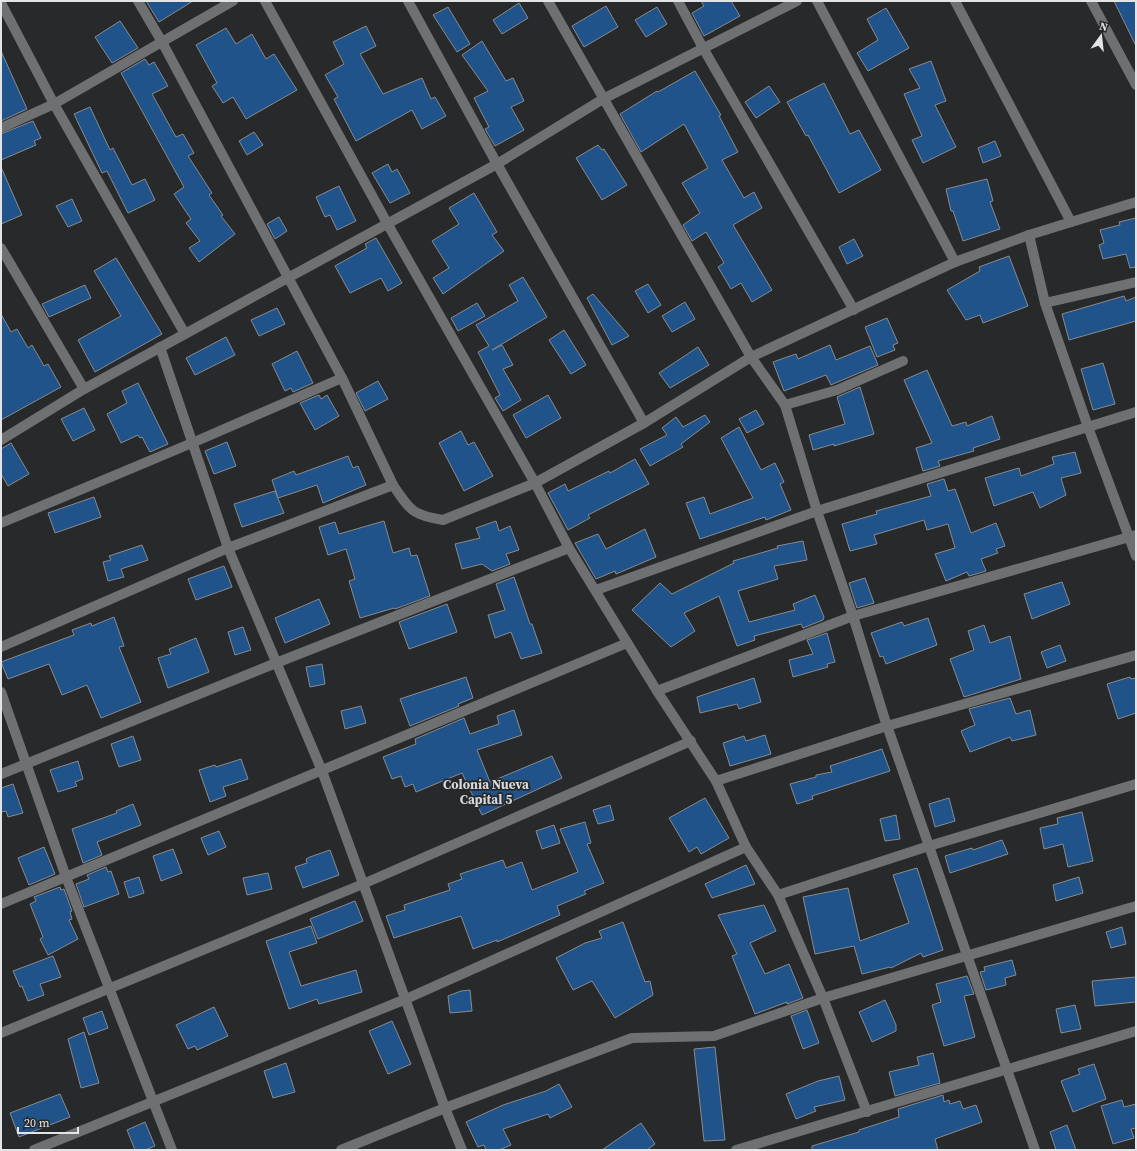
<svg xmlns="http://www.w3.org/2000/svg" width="1137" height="1151" font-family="'Source Serif 4',serif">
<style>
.building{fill:#1f5389;stroke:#898b8e}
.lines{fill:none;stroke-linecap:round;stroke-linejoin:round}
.minor{stroke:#6f7071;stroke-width:10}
.labels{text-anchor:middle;stroke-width:3.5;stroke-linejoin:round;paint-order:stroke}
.neighbourhood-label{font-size:13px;font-weight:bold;fill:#d7dadd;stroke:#27292b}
</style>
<rect width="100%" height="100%" fill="#27292b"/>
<!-- building -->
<g class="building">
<path d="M146,1H193L159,22Z"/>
<path d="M701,1H731L740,16L704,36L692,13L704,6Z"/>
<path d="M1114,1H1136V46Z"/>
<path d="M519,3L528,18L502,34L493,20Z"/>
<path d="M606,6L618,27L584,47L572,26Z"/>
<path d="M448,7L470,44L457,52L433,15Z"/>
<path d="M657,7L667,24L646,37L635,20Z"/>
<path d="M886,8L909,48L868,71L857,53L878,40L867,19Z"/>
<path d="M120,21L138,48L112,63L95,37Z"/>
<path d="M366,26L376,46L360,54L383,94L422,78L431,99L435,97L446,116L422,129L412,110L356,141L334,99L338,97L325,75L344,64L333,42Z"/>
<path d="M226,28L236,44L252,34L266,59L274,54L297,90L246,119L233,97L223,103L212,86L217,83L196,45Z"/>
<path d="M482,41L506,81L513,78L524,101L511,107L524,130L495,146L485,129L489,127L474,98L488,91L462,55Z"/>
<path d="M1,51L27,109L1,121Z"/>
<path d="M145,59L149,65L154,62L168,86L152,94L176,137L183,134L194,153L188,156L212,193L209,195L223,215L221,216L235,234L199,262L189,248L200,241L186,223L191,219L174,194L184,187L121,73Z"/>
<path d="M931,61L946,101L935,105L956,147L923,163L912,140L922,136L904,94L920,88L909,69Z"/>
<path d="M695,71L721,115L719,116L738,152L722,160L744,198L754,192L762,208L733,225L772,290L752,302L741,283L731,289L718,267L724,263L706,232L692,241L683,225L700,213L682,183L708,168L684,124L641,152L620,114L657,91L658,92Z"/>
<path d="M824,83L850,134L859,130L881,170L839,193L808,135L806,136L787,102Z"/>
<path d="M769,86L780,102L756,118L745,102Z"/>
<path d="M90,107L110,150L113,148L132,185L145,179L155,200L128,213L107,171L102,173L74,114Z"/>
<path d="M33,121L41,138L34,141L36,145L1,160V134Z"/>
<path d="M254,132L263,145L247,155L239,141Z"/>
<path d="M995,141L1001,156L983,163L978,148Z"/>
<path d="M598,145L602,150L604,149L627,185L602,200L576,158Z"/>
<path d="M388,164L392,172L397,169L410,193L390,203L372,173Z"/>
<path d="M1,167L22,215L1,224Z"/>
<path d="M987,179L993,201L990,202L1000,229L963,241L953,211H951L946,189Z"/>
<path d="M339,186L356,221L337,230L330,215L325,217L316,197Z"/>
<path d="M474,193L497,232L492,235L504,251L443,294L433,278L449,268L432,241L459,224L449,208Z"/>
<path d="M72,199L82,221L68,227L56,206Z"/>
<path d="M279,217L287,231L275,239L267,224Z"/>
<path d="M1136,218V267L1130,268L1126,254L1103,259L1099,245L1104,243L1100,230L1120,225L1119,222Z"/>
<path d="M376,238L402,283L388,291L381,278L350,293L335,266L367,248L365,244Z"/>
<path d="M854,239L863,256L847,264L839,247Z"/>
<path d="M1009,256L1028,306L983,323L980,315L966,320L947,290L980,271L979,267Z"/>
<path d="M116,258L162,334L95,372L78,340L121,316L94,271Z"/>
<path d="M523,277L547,317L492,350L502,345L513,365L503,369L521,400L503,411L495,398L500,395L478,352L489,346L476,325L518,301L509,285Z"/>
<path d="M648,284L661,305L648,313L635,291Z"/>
<path d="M85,285L91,298L49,317L42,304Z"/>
<path d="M593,294L629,336L612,345L587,298Z"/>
<path d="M1124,296L1126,301L1136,297V321L1069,340L1062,314Z"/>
<path d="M685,302L695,319L672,332L662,316Z"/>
<path d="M477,303L485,316L458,331L451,318Z"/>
<path d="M277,308L285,324L259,336L251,320Z"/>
<path d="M1,314L11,332L17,329L28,348L32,345L44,366L48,364L61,387L1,420Z"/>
<path d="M887,318L898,343L893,345L895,350L877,357L865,327Z"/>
<path d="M564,330L586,365L571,374L549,340Z"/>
<path d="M226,337L235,355L195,375L186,358Z"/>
<path d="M830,345L836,360L870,346L878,365L833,384L831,385L826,375L784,391L773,362L796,354L798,359Z"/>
<path d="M698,347L709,365L670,388L659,373Z"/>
<path d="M297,351L313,383L293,392L291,388L285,391L272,364Z"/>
<path d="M1103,363L1115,404L1093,410L1081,369Z"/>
<path d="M927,370L952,426L966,422L967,426L992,416L1000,439L973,448L974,451L938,461L940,466L923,471L916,448L932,443L904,380Z"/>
<path d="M378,381L388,399L365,411L356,393Z"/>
<path d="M138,383L168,444L150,452L142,437L140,438L138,435L121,443L107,414L127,403L122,391Z"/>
<path d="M860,387L874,434L834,446V444L813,450L809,435L845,424L837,397Z"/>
<path d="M319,395L321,399L327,395L339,416L315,430L300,403Z"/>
<path d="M548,395L561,418L526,438L513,415Z"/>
<path d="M84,408L95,430L73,441L61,419Z"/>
<path d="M756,410L764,424L747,433L739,419Z"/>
<path d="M705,415L710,422L681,444L683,447L650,466L640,449L667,435L662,428L676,417L683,427Z"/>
<path d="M739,427L761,470L775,463L784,482L780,484L791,510L766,520L765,517L700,539L686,503L704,497L710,514L753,498L721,438Z"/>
<path d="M461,431L468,445L474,442L493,476L464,491L439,443Z"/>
<path d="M227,442L236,466L214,474L205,451Z"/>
<path d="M11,443L29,474L8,486L1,474V449Z"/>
<path d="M1075,452L1081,473L1061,478L1066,495L1040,508L1033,492L994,506L985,478L1019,468L1021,476L1054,464L1052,457Z"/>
<path d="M348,456L353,468L358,466L366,485L323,503L317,485L278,498L272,480L294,471L296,475Z"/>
<path d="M635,459L649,484L588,515L590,518L568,530L548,493L565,484L568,491L609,471L610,473Z"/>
<path d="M944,479L948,491L955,489L971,533L996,523L1005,546L996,549L998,553L981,559L986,571L969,576L967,572L946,581L935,554L955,548L948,524L927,530L924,520L874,535L877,544L850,551L842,524L877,514L876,511L931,496L927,484Z"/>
<path d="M275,491L284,513L242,527L234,504Z"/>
<path d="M94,497L101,517L55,533L48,513Z"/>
<path d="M384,521L393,553L409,548L411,556L417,555L430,596L395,609L394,608L360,618L349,581L355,579L346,549L328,555L319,527L335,522L339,534Z"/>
<path d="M496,521L499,531L510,526L519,550L506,554L510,564L492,571L482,564L462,569L455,544L480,538L476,528Z"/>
<path d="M645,529L656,557L616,574L615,571L596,579L575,543L598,534L606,549Z"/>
<path d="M803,541L807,560L774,566L778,579L738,591L749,622L795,610L793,604L815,595L824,617L823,620L803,628L801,624L754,636L755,640L737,646L719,596L684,613L695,631L671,647L632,610L660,583L672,594L734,563L733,561L778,548L777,546Z"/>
<path d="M142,545L148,560L121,569L124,577L108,581L103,562L111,560L109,556Z"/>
<path d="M224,566L232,587L196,600L188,579Z"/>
<path d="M514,577L530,624H532L542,653L521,659L511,632L495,638L488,615L505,610L496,584Z"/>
<path d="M865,578L874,603L857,608L849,583Z"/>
<path d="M1062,582L1070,604L1032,619L1024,594Z"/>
<path d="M319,599L330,624L285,643L275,618Z"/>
<path d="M447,604L457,632L409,649L399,622Z"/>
<path d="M114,617L124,646L119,647L141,702L101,718L87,685L62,695L49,664L8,679L1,662L74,635L72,630L91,623L92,626Z"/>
<path d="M928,618L937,645L886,664L883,656L880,657L871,633L902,622L904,626Z"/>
<path d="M984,625L990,643L1010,636L1021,679L964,697L950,659L974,650L968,631Z"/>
<path d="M243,627L251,650L235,655L228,632Z"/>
<path d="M827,633L835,662L827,664L828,667L793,677L789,660L813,654L807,640Z"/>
<path d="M196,638L209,672L168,688L158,658L171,654L169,649Z"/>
<path d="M1060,645L1066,661L1047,668L1041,652Z"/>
<path d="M322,664L325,684L310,687L306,667Z"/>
<path d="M466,677L473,698L458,704L459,706L410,726L400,699Z"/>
<path d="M1130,677L1131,679L1136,678V713L1118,719L1107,684Z"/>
<path d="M754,678L761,702L739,709L737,704L700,713L697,697Z"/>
<path d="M1010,698L1016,714L1030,710L1036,735L1012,741L1010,737L970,752L961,731L975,725L969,709Z"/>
<path d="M361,706L366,723L345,729L341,711Z"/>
<path d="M514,710L522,735L477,750L490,782L552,756L562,778L482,815L462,773L416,792L413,784L405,787L401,776L392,779L383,757L416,744L415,739L464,718L470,734L499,724L497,716Z"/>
<path d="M765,735L771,754L730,766L723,743L744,736L746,741Z"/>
<path d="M133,736L141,760L119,767L111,744Z"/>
<path d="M882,749L890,771L812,796L813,799L797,804L790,784L816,777V775L832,772L830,766Z"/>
<path d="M241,759L248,779L223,787L226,796L210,802L199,770L215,765L216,767Z"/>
<path d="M78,761L83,779L75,782L77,786L58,792L50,770Z"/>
<path d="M13,784L23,813L8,817L6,811L1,812V788Z"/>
<path d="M705,798L729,838L701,854L697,847L689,852L669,818Z"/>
<path d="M949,798L955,821L935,827L929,804Z"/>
<path d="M133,804L141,825L97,842L102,855L83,863L72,829L117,813L116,811Z"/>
<path d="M610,805L614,820L598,824L593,810Z"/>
<path d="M1082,812L1093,861L1068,867L1063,844L1044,849L1040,828L1058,824L1057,818Z"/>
<path d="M896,815L900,839L885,841L880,819Z"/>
<path d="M585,822L591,843L587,844L604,883L584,891L586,894L557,906L560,915L497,942V940L473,949L461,916L394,938L386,916L405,910L404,905L450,890L448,884L462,879L460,874L503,860L506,868L522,862L532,890L578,872L560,829Z"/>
<path d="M554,825L560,843L542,849L536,831Z"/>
<path d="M219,831L226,847L208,855L201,838Z"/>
<path d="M1002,840L1008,854L950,873L945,856L972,848L973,850Z"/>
<path d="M44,847L55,874L29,885L18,858Z"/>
<path d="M173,849L182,873L161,881L153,856Z"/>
<path d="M330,850L339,875L303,888L295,867L307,863L306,859L310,857Z"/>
<path d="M746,865L755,884L712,898L705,884Z"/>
<path d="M106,867L108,872L111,871L119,894L84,907L76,884L89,879L87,875Z"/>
<path d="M917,868L943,950L923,957L921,953L891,968L890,967L862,974L854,946L815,954L803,897L848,888L860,941L909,923L893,875Z"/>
<path d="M268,873L272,889L247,895L243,878Z"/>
<path d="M139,877L144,893L129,898L124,882Z"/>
<path d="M1079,877L1083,893L1056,901L1053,885Z"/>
<path d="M60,887L61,890L64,889L72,911L70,912L72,919L69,920L78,939L48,955L40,939L43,937L30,904L36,901L34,897Z"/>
<path d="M355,901L363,921L318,939L310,919Z"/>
<path d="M764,905L776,931L750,943L765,974L789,964L803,998L787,1004V1002L755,1014L732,956L737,954L718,915Z"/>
<path d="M623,922L645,982L650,981L653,995L615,1018L592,981L573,990L556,958L585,943L602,938L599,931Z"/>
<path d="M311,926L317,943L289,952L301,986L356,970L362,992L319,1004L317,999L289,1009L266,941Z"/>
<path d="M1122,927L1126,944L1111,948L1106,932Z"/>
<path d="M53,956L61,977L40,984L44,995L28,1001L22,986L20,987L13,971Z"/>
<path d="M1012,960L1016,975L1005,978L1006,985L986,990L980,972L985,971L984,967Z"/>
<path d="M967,976L974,994L964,996L975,1037L944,1046L932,1005L941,1002L936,984Z"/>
<path d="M1136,977V1002L1095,1006L1092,981Z"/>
<path d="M470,990L472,1011L450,1013L448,996L461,991Z"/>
<path d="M885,1000L896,1025V1031L872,1042L859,1012Z"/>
<path d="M1075,1005L1081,1029L1061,1033L1056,1009Z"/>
<path d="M214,1007L228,1036L197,1050L195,1046L188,1049L176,1025Z"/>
<path d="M807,1010L819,1043L803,1049L791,1016Z"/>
<path d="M102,1011L108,1028L89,1035L83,1018Z"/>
<path d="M392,1021L411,1064L388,1074L369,1031Z"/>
<path d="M84,1032L99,1083L81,1088L68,1039Z"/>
<path d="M715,1047L725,1140L704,1141L694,1049Z"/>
<path d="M933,1053L940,1083L895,1096L889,1072L919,1065L917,1057Z"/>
<path d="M286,1063L295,1092L273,1098L264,1071Z"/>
<path d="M1094,1064L1106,1099L1073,1112L1061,1081L1080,1074L1078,1069Z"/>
<path d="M839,1076L845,1100L814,1107L816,1111L796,1119L786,1094L818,1081Z"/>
<path d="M559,1084L572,1107L550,1118L548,1114L503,1129L511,1145L499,1150H486L484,1145L478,1147L466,1122L503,1105L546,1091Z"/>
<path d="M60,1094L70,1117L19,1137L10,1113Z"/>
<path d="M943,1095L944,1102L949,1100L950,1104L960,1101L963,1109L976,1105L982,1122L935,1139L938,1150H812V1146L859,1132V1130L899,1117L898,1109Z"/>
<path d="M1122,1100L1124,1107L1136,1104V1128L1131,1129L1134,1138L1113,1144L1101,1106Z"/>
<path d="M145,1122L155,1146L145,1150H135L127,1130Z"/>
<path d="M641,1123L655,1144L647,1150H602Z"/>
<path d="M1067,1125L1076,1150H1056L1050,1132Z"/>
</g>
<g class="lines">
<!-- minor -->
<g class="minor">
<path d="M138,1L162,42L342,378L393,485"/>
<path d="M265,1L387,223L535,483L569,548L657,691L716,781L746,847L778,895L823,998L867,1112"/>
<path d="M408,1L497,164L644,423"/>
<path d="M548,1L751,357L785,405L817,511L853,616L885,720L1035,1150"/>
<path d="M678,1L703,48L854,310"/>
<path d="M817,1L955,262"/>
<path d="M955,1L1071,222"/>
<path d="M1091,1L1136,85"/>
<path d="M1,3L54,104L185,334"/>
<path d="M1,128L54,104L233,1"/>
<path d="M1029,235L1045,303L1088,427L1136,556"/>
<path d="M1,248L84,389"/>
<path d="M1045,303L1136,282"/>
<path d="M160,347L228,548L322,771L445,1108L462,1150"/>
<path d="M785,405L837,390L903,361"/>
<path d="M1,440L84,389L497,164L603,99L797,1"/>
<path d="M1,523L192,443L342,378"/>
<path d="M596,590L817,511L1136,412"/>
<path d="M1,647L228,548L393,485C410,510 412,515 443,520L535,483L644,423L751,357L955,262L1029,235L1136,202"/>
<path d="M657,691L853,616L1136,535"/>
<path d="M1,692L66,877L172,1150"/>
<path d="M1,774L276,663L569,548"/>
<path d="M716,781L887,726L1136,655"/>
<path d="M778,895L929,846L1136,784"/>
<path d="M1,904L627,643"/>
<path d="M1,1033L363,884L691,741"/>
<path d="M34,1150L406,999L746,847"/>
<path d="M341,1150L445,1108L632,1038L714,1036L823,998L1136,906"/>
<path d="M736,1150L1136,1031"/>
</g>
</g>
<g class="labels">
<!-- neighbourhood labels -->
<g class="neighbourhood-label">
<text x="486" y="789">Colonia Nueva<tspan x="486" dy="15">Capital 5</tspan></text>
</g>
</g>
<!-- border -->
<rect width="1137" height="1151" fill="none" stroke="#e3e4e6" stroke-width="4"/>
<!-- north arrow -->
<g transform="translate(1101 36) rotate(15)" stroke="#27292b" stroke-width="3" paint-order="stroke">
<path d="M0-3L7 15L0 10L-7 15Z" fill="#e3e4e6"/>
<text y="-6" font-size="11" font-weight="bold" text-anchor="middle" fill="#e3e4e6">N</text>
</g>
<!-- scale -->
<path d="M18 1127v6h60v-6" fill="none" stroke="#e3e4e6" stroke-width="2"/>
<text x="24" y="1127" font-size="12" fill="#e3e4e6" stroke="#27292b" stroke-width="3" paint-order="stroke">20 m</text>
</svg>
